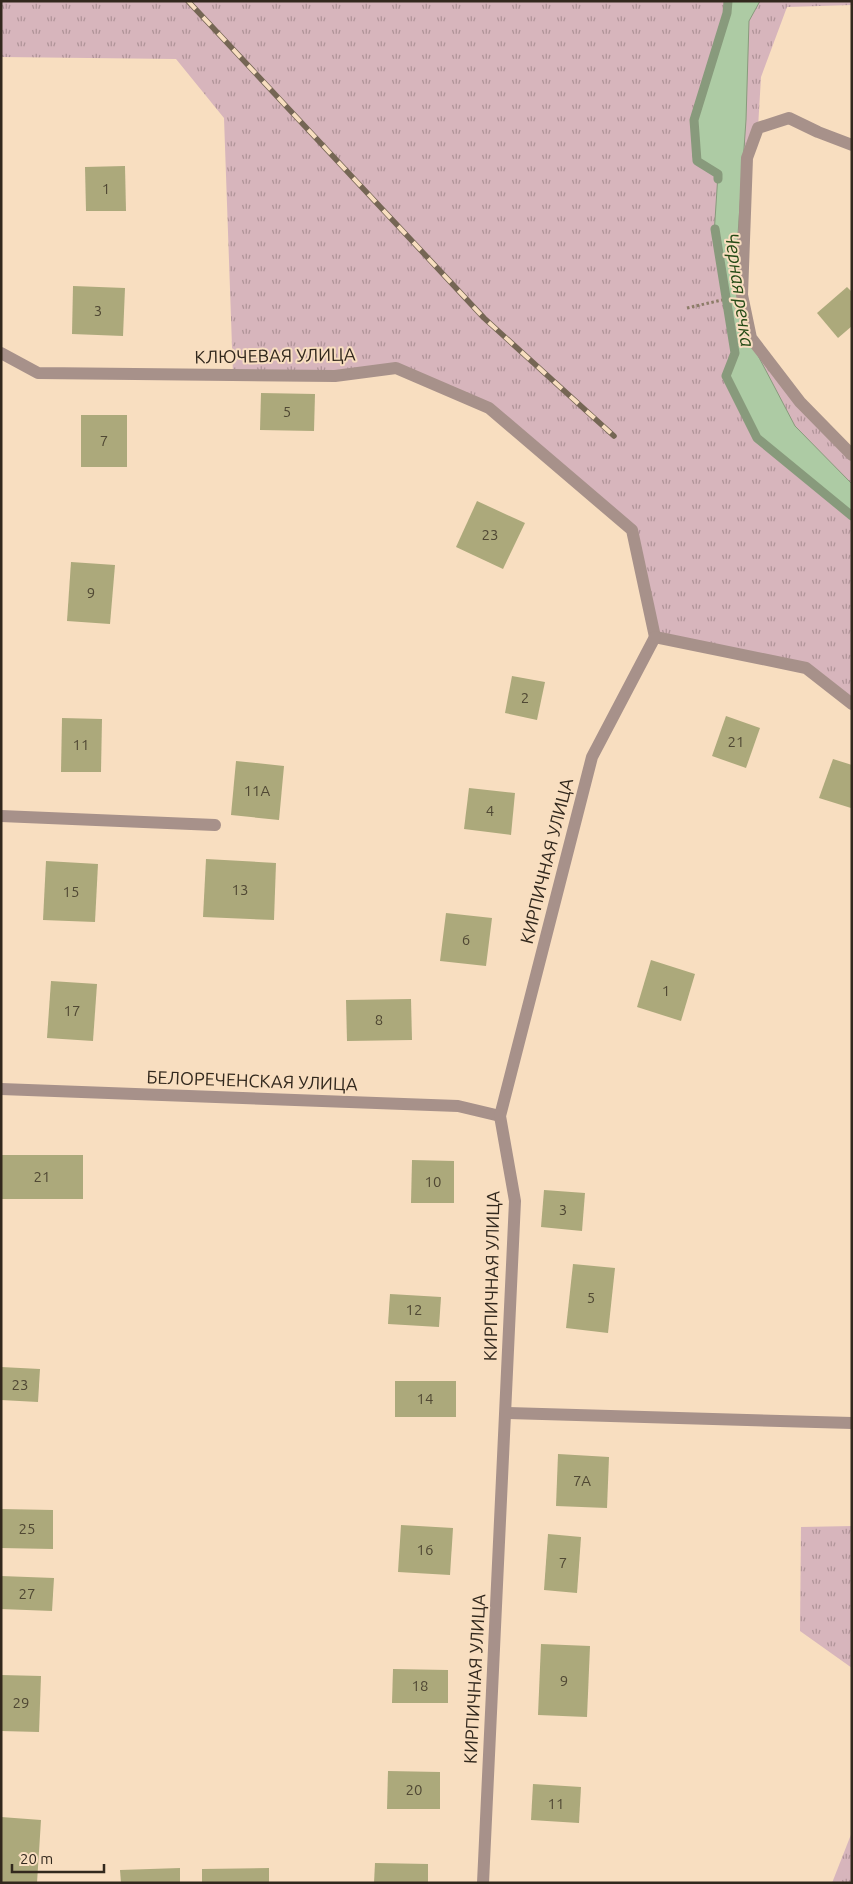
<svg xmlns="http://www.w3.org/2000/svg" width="853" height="1884" font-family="Ubuntu,sans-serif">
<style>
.grass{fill:url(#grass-tufts)}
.water{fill:#adcba4;stroke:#889a7c}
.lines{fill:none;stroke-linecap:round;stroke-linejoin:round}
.stream{stroke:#889a7c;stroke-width:9}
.building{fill:#aca97b}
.path{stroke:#8d7c68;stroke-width:3;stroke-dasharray:2.5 2.5;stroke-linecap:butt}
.minor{stroke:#a7918a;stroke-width:12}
.rail-casing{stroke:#756654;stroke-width:5.5}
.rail{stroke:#f8dec0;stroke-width:4;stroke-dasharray:11;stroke-linecap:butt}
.labels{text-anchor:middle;stroke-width:4;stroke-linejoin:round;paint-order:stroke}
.number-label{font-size:15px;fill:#504834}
.street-label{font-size:18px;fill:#32281d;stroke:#f8dec0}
.water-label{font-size:19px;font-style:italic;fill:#254b16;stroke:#f8dec0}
</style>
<defs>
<pattern id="grass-tufts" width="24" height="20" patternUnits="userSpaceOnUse" patternTransform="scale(1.25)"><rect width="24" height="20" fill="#d7b5bc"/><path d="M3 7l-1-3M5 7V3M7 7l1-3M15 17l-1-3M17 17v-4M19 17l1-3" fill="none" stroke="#af9398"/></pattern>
</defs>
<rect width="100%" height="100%" fill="#f8dec0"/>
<!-- grass -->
<g class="grass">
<path d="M1,1H852V5L787,7L761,77L758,128L747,158L742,295L751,338L852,455V704L806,668L655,637L632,530L489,408L396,368L233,375L224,118L176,59L1,57Z"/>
<path d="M852,1526V1668L800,1631L801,1527Z"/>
<path d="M852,1832V1883H832Z"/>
</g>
<!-- water -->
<path class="water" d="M728,1H760L749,21L746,120L736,263L743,327L795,426L852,484V519L844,510L757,438L726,376L735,353L714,235L718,174L697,161L694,120L727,13Z"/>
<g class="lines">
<!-- stream -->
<g class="stream">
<path d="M718,179V174L697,161L694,120L727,13L728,1"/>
<path d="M715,229L735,353L726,376L757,438L852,516"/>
</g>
</g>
<!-- building -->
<g class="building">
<path d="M125,166L126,211H86L85,167Z"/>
<path d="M73,286L125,288L123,336L72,334Z"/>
<path d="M847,287L852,292V326L838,338L817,313Z"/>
<path d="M261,393L315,394L314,431L260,430Z"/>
<rect x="81" y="415" width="46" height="52"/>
<path d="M477,501L525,523L503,569L456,547Z"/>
<path d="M71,562L115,565L110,624L67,621Z"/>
<path d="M512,676L545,682L537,720L505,713Z"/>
<path d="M726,716L760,728L746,768L712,756Z"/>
<path d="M62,718L102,719L101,772H61Z"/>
<path d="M833,759L852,765L851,808L819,798Z"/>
<path d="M236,761L284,766L279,820L231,815Z"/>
<path d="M469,788L515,793L511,835L464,829Z"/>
<path d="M206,859L276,863L274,920L203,917Z"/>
<path d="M46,861L98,864L95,922L43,920Z"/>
<path d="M446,913L492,918L486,966L440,961Z"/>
<path d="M651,960L695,974L681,1021L637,1007Z"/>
<path d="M51,981L97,984L93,1041L47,1038Z"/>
<path d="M411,999L412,1040L347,1041L346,1000Z"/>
<rect x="1" y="1155" width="82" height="44"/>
<path d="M412,1160L454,1161V1203H411Z"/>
<path d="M544,1190L585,1193L582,1231L541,1227Z"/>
<path d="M573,1264L615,1268L608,1333L566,1328Z"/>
<path d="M390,1294L441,1297L439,1327L388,1324Z"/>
<path d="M1,1367L40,1369L38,1402L1,1400Z"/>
<rect x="395" y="1381" width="61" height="36"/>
<path d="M558,1454L609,1457L607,1508L556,1506Z"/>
<path d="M1,1509L53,1510V1549L1,1548Z"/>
<path d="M401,1525L453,1528L450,1575L398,1572Z"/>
<path d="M548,1534L581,1537L577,1593L544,1590Z"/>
<path d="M1,1576L54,1578L52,1611L1,1609Z"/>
<path d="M541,1644L590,1646L587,1717L538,1715Z"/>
<path d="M393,1669L448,1670V1703H392Z"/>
<path d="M1,1675L41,1676L39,1732L1,1731Z"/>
<path d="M388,1771L440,1772V1809H387Z"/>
<path d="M533,1784L581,1787L579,1823L531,1820Z"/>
<path d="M1,1817L41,1820L37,1883H1Z"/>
<path d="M375,1863L428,1864V1883H374Z"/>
<path d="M180,1868V1883H121L120,1870Z"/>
<path d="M269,1868V1883H202V1869Z"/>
</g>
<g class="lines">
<!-- path -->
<path class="path" d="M687,308L722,300"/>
<!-- minor -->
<g class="minor">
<path d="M852,145L818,132L789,118L758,128L747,158L742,295L751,338L800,402L852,455"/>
<path d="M1,353L38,373L335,376L396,368L489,408L632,530L655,637"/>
<path d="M655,637L806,668L852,704"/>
<path d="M1,816L215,825"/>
<path d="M1,1089L458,1106L500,1116"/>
<path d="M506,1413L852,1423"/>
<path d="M483,1883L515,1201L500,1116L592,757L655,637"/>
</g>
<!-- rail casing -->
<g class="rail-casing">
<path id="rail" d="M188,1L484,318L614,436"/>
</g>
<!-- rail -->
<use href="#rail" class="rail"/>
</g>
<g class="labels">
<!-- number labels -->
<g class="number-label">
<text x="106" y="194">1</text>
<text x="98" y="316">3</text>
<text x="287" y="417">5</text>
<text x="104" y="446">7</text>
<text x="490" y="540">23</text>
<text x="91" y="598">9</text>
<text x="525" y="703">2</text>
<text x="736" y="747">21</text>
<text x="81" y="750">11</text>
<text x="257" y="796">11А</text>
<text x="490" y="816">4</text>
<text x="240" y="895">13</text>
<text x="71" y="897">15</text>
<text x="466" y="945">6</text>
<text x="666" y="996">1</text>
<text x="72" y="1016">17</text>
<text x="379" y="1025">8</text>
<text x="42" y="1182">21</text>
<text x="433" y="1187">10</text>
<text x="563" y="1215">3</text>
<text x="591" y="1303">5</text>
<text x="414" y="1315">12</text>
<text x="20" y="1390">23</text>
<text x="425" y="1404">14</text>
<text x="582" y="1486">7А</text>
<text x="27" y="1534">25</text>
<text x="425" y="1555">16</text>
<text x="563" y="1568">7</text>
<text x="27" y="1599">27</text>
<text x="564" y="1686">9</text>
<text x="420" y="1691">18</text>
<text x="21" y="1708">29</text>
<text x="414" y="1795">20</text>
<text x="556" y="1809">11</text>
</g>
<!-- street labels -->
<g class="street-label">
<text transform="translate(275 356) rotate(-1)" y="6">КЛЮЧЕВАЯ УЛИЦА</text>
<text transform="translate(547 861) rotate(-76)" y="6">КИРПИЧНАЯ УЛИЦА</text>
<text transform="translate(252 1081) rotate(2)" y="6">БЕЛОРЕЧЕНСКАЯ УЛИЦА</text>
<text transform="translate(492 1276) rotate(-89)" y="6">КИРПИЧНАЯ УЛИЦА</text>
<text transform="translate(475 1679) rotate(-87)" y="6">КИРПИЧНАЯ УЛИЦА</text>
</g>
<!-- water labels -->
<g class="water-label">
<text transform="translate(740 290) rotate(82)" y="7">Черная речка</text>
</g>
</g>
<!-- border -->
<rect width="853" height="1884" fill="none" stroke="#32281d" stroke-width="5"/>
<!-- scale -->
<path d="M12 1864v8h92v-8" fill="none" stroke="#32281d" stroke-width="2.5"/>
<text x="20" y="1864" font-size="15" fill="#32281d" stroke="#f8dec0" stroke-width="4" paint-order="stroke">20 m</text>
</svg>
